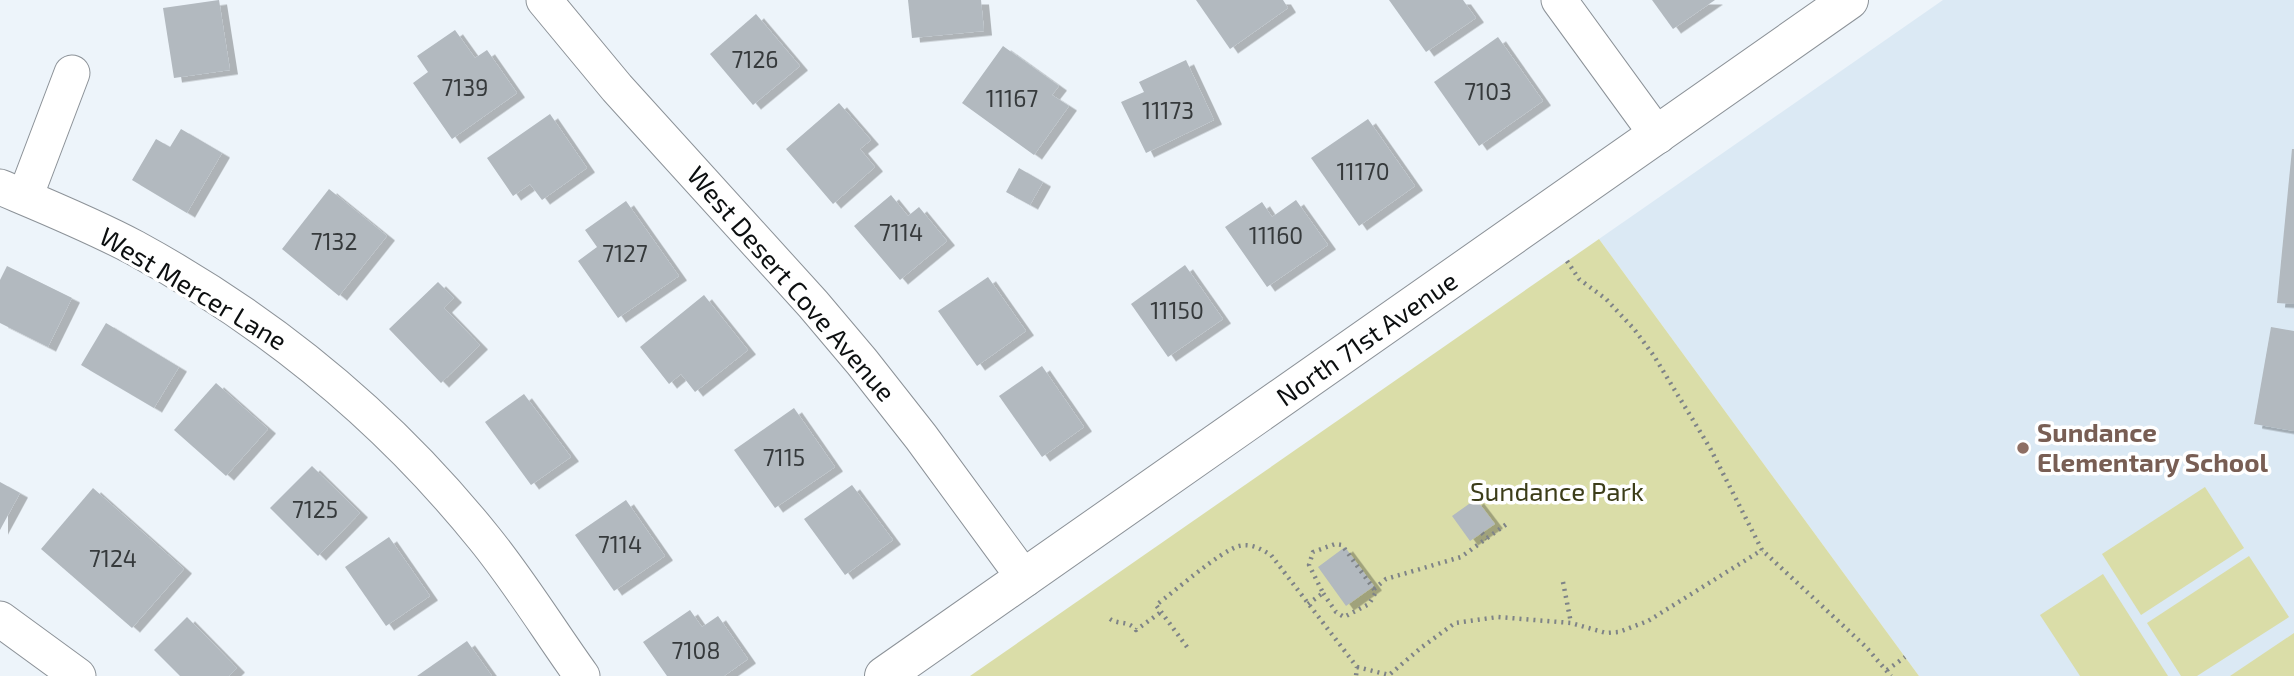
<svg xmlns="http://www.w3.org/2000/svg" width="2294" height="676" font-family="'Exo 2',sans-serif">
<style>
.built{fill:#dbe9f4}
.green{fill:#dadda8}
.building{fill:#b2b9bf;filter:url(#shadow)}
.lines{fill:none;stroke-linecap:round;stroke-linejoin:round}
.minor-casing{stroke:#8c9298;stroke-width:37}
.tertiary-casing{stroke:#8c9298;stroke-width:40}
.path{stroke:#7e8387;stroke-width:4.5;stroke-dasharray:2 5;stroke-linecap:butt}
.minor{stroke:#fff;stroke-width:35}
.tertiary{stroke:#fff;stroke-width:38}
.education-dot{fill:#8d6e63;stroke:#fff;stroke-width:2.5}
.labels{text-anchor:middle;stroke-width:7;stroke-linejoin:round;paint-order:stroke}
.number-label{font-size:23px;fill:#363a3c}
.street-label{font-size:26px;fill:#0c0f10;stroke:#fff}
.education-label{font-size:26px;font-weight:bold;fill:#785e54;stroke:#fff;text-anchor:start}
.park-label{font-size:26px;fill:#3c3d19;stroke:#fff}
</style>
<defs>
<filter id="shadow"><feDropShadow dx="8" dy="4.5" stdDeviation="0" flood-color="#0004"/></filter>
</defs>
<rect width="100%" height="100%" fill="#edf4fa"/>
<!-- built -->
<path class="built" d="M1943,0H2294V676H1919L1599,239Z"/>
<!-- green -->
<g class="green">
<path d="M1599,239L1919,676H970Z"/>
<path d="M2205,487L2244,548L2141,615L2102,554Z"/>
<path d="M2249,556L2289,617L2197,676H2181L2147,623Z"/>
<path d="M2103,574L2168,676H2080L2040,615Z"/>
<path d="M2294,633V676H2230Z"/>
</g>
<!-- building -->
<g class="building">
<path d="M219,0L230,70L174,78L163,8Z"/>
<path d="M908,0H981L984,31L912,38Z"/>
<path d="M1196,0H1283L1288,8L1230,49Z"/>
<path d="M1389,0H1463L1476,18L1426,52Z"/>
<path d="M1652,0H1715L1673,29Z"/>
<path d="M756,14L800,66L753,105L710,54Z"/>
<path d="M455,30L475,58L487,50L517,93L452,139L413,83L428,72L417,56Z"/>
<path d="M1498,37L1543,101L1479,146L1434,82Z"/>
<path d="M1003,46L1059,86L1052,95L1069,106L1034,155L962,103Z"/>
<path d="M1186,60L1214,120L1146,153L1121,102L1144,92L1139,82Z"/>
<path d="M839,103L871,140L860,149L875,167L833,204L786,149Z"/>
<path d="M550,114L587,168L542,200L530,184L513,196L487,158Z"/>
<path d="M1368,119L1415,186L1359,226L1311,158Z"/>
<path d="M181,129L222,153L187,213L132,180L156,139L170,147Z"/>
<path d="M2292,149H2294V304L2277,303Z"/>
<path d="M1019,168L1043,182L1030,205L1006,192Z"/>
<path d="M329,189L387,236L339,296L282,249Z"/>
<path d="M891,195L908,216L919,207L947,241L900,280L854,226Z"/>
<path d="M1296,200L1328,245L1267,287L1225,227L1262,202L1272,217Z"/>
<path d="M626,201L679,276L618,318L578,261L597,247L585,230Z"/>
<path d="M1185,265L1223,319L1168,357L1131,304Z"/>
<path d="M7,266L72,298L48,347L0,323V280Z"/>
<path d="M988,277L1026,331L977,366L938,311Z"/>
<path d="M438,282L454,298L444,308L480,345L441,383L389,329Z"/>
<path d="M704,295L748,350L695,392L681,374L669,384L640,347Z"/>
<path d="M106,323L179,367L154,408L81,365Z"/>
<path d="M2271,327L2294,331V431L2254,424Z"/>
<path d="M1042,366L1084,427L1042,457L999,396Z"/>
<path d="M216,383L268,429L226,476L174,430Z"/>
<path d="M524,394L571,457L531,485L485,422Z"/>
<path d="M794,408L835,467L775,508L734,450Z"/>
<path d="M312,466L360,513L318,556L270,508Z"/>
<path d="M0,482L20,493L0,530Z"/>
<path d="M852,485L893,540L845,575L804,519Z"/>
<path d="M93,488L184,569L132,628L41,549Z"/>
<path d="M1476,499L1495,524L1470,541L1452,516Z"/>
<path d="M626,500L665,556L614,591L575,535Z"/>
<path d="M389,537L430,596L386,626L345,567Z"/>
<path d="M1345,547L1374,586L1346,606L1318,567Z"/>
<path d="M690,610L702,627L718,616L748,659L724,676H667L643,642Z"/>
<path d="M187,617L237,668L229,676H180L154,650Z"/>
<path d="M467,641L492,676H417Z"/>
</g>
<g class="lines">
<!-- minor casing -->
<g class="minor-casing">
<g id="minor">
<path d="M544,0L617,88L813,304L862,362L921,437L1025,579"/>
<path d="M1559,0L1658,136"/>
<path d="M0,187C45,206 92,225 135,248C269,321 388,419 484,538C519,581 549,630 582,676"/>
<path d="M25,197L72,73"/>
<path d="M0,619L78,676"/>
</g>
</g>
<!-- tertiary casing -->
<g class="tertiary-casing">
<path id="tertiary" d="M884,676L1849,0"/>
</g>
<!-- path -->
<g class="path">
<path d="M1567,261L1579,279L1606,299L1634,329L1654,356L1710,448L1762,550L1866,647L1891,676"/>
<path d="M1482,533L1487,539"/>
<path d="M1563,582L1571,623"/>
<path d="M1374,589L1386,579L1461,557L1508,523"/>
<path d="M1308,604L1323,593L1309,565L1313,552L1335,544L1342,545L1376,592L1369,604L1344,617L1336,612L1323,593"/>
<path d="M1110,619C1119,625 1128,620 1136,630L1161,612"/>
<path d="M1187,647L1156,605C1174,592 1220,551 1239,546C1251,543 1261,549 1271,555L1357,667L1356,676"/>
<path d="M1357,667L1389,675L1422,647L1455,623L1498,617L1571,623L1606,633L1619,632L1648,621L1762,550"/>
<path d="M1887,670L1905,657"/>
</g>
<!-- minor -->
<use href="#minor" class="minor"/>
<!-- tertiary -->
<use href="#tertiary" class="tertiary"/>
</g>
<!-- markers -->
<circle class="education-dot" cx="2023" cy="448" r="7"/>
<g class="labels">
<!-- number labels -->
<g class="number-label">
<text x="755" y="68">7126</text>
<text x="465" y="96">7139</text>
<text x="1488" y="100">7103</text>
<text x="1012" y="107">11167</text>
<text x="1168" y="119">11173</text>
<text x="1363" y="180">11170</text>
<text x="901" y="241">7114</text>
<text x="1276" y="244">11160</text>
<text x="334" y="250">7132</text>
<text x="625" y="262">7127</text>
<text x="1177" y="319">11150</text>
<text x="784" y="466">7115</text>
<text x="315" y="518">7125</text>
<text x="620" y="553">7114</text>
<text x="113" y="567">7124</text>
<text x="696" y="659">7108</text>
</g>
<!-- street labels -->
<g class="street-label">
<text transform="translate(791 284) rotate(49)" y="9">West Desert Cove Avenue</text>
<text transform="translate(193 289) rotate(31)" y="9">West Mercer Lane</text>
<text transform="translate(1367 339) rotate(-35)" y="9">North 71st Avenue</text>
</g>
<!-- education labels -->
<g class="education-label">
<text x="2037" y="442">Sundance<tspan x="2037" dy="30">Elementary School</tspan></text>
</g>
<!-- park labels -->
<g class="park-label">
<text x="1557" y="501">Sundance Park</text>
</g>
</g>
</svg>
